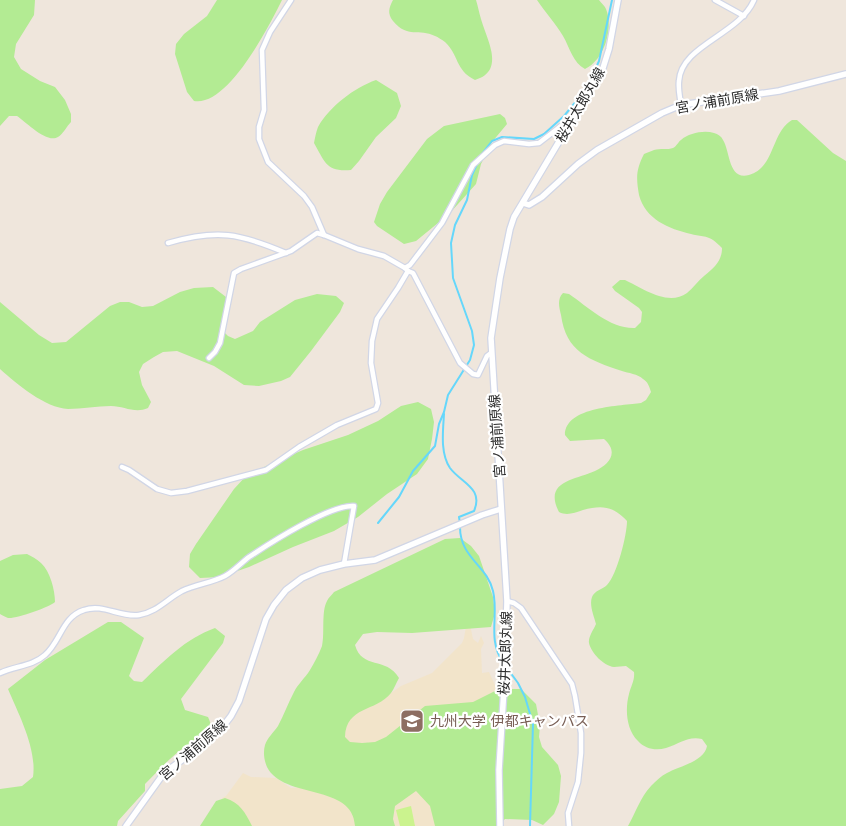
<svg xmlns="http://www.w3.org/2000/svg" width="846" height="826" font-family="'Work Sans','Noto Sans JP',sans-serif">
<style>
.education{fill:#f2e4ca}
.green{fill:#b3eb93}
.pitch{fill:#cbf38e}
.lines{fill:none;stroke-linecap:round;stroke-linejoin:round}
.stream{stroke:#65d7fb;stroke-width:2}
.street-casing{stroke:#d1d6e6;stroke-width:7}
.secondary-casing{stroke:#d1d6e6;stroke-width:8}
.street{stroke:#fff;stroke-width:4.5}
.secondary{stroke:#fff;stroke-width:5.5}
.labels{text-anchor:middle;stroke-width:4.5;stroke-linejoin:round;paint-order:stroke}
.street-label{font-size:14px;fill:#2c2c2c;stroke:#fff}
.education-label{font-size:14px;fill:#785e54;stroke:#fff;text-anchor:start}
</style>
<rect width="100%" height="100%" fill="#efe6dc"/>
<!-- education -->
<path class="education" d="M468,615L473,639L478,643L481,636L484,643L481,649L482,673L489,672L499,694L497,826H201L224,801L222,798L226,796L243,773L251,777L276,778L291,788L319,786L312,742L381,694L391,693L401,686L432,673L462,643L464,638Z"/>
<!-- green -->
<g class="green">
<path d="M0,0H35L34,15L16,44L14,57L21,69L40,81L55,87L65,100L71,114V122C67,126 63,134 58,137C47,144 26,122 17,116H9L0,126Z"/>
<path d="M217,0H282C269,26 228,107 194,101L187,92L175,54L176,44L184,34L207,16Z"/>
<path d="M393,0H476C478,6 479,13 481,19C487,40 506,71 475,80C455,70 459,55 445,42C442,40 438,37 435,36C419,28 408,39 393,21C387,13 389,8 393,0Z"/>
<path d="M537,0H599C601,3 605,6 606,9C614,29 604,60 585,69C573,63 570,48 563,36C556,24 545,12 537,0Z"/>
<path d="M376,80L397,93L401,106L396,118L376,137L359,161L351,170C326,172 325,162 314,143C315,138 316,132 318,127C330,106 354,88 376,80Z"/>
<path d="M500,114L505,118L507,124L492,142L481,164L476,184L449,214L416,241L404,244L377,226L374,222L380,204L387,192L427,139L444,126Z"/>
<path d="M792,120H797L833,153L846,161V826H628C636,812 640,798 651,786C656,781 661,776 667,773C679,766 704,762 707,746L702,739C687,736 680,744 666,748C656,751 645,749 638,741C626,729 625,709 629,694C631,686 635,680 634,672L626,666C622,666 618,667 614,667C604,666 591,653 589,643C588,637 594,629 596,624C594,616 589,605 592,597C594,591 603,589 607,585C617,575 627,535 627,521C613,506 602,505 583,510C574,513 567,516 559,512C543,481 575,480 595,471C610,464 619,452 604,439L570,441L565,435C565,406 622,406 641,403L646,400L651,392C649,386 648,382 643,379C638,374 628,373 622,371C589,360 566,352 561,315C559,307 557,299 563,293L569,294C588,307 610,329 635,328L641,322L642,312L639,308L615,291L612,287L620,280H625C642,288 668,307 687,293C693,288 698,281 704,276C714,268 722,261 722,248C719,245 716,242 713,240C708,236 698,236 691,234C669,229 645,219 639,195C636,177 636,170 644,154C647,153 651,151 654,150C660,148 668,150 673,148C677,146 678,142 681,140C689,133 704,130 714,133C718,134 721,136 723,140C730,150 728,181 749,175C775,168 771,132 792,120Z"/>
<path d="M213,287L226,297L228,311L224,332L228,336L235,339L253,331L260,322L295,300L317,294L336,296L344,303L340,312L311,351L290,377L281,381L259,386L244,385L214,366L177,351L163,352L154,357L143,364L139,372L142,385L151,402L148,408C135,414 124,406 111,406C97,406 82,409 68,409C45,408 17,384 0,369V302L39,335L52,343L66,342L110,306L120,302H129L142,307L153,306L180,292L194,288Z"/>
<path d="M418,402L431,409L434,422L432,439L428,459L417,474L387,494L358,517L334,531L293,547L249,567L220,577L200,578L189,567L190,554L196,544L234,489L246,476L268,465L303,450L348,435L378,421L401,406Z"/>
<path d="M460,538L471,546L479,556L493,597L495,613L491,627L412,633L377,632L363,634L355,645C362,670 386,656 399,678C396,683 394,689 391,693C376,712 346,706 345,737L350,742L362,743L375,742L386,737L425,706L473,702L499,689H521L536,704L540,726L539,737L542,747L558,765L561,776L559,802L554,814L543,825L532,820L505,819L498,826H435L430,806L416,791L395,806L393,819L395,826H355C353,783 284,800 267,767C264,760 263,752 265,745C267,738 274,732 278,726C284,715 288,703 294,692C298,684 305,678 310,670C314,663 319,654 322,646C325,633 321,612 327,601C328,598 332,595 334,592L445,539Z"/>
<path d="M27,554C31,556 37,559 41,563C50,571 55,590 55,602C50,607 16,619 8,618C5,617 2,615 0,614V561L13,555Z"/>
<path d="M108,622H121L144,638L129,676L134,681L142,682C165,660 185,639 215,628L225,636L223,643L181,699L185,710L208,717C211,723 214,733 207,738C202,743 192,743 185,747C170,757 158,771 145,784V791L118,821L117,826H0V789L22,786L33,777C37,749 19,715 8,689L45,660Z"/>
<path d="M225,798C240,803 245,812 252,826H200L216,801Z"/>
</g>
<!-- pitch -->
<path class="pitch" d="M411,806L415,826H400L396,810Z"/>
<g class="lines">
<!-- stream -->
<g class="stream">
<path d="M481,155L492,141L502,137L534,139L544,134L564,116L578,99L592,77L599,61L612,0"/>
<path d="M444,414C443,431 440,453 450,468C461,483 484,488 474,511L459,517L460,523"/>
<path d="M378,523L399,497L413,471L435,446L439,424L444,412L448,395L470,360L474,345L472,331L453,278L451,243L455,225L467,200L472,175L477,164"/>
<path d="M460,527C460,558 487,565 493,591C499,615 487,640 503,662"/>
<path d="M507,668L518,683L525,697L533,724L530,826"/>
</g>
<!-- street casing -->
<g class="street-casing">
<g id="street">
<path d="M291,0L270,32L262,50L264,110L259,127V139L268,162L304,196L312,207L324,235"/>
<path d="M715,0L744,16"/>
<path d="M681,105C680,97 678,89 679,81C681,45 739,35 754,0"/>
<path d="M168,243C217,229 239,233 286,253"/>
<path d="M405,268L410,265L442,223L473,165L495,145L504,141L529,144L539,143L561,126L567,129"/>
<path d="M209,358L215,352L220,343L234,273L241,269L291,251L317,233L324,235L358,249L384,256L405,268L408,271L413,273L460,363L473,374L478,375L487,356L491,353"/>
<path d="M122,467L129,470L157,489L171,493L187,491L266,470L299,447L337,425L376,409L378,403L371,363L372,341L377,319L398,288L408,271"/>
<path d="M507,601L514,603L521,608L572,684L575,696L581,733V753L578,782L568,813L569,826"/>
<path d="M0,673C15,666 33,666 45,655C61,641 62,617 84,610C103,603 120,618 139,615C157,612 167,599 182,591C196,584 212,583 225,576C234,571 241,563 249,557C270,543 331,504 354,506L344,564"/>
</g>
</g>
<!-- secondary casing -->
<g class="secondary-casing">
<g id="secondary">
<path d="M523,203L529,205L542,197L578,164L597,150L662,113L681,105L779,91L846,74"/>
<path d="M126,826L164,773L207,742L221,729L231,716L239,701L266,619L274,605L286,590L302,578L320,570L344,564L375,560L482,515L501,509"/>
<path d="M500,826L499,770L505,672L507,601L491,338L500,278L510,229L514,217L603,68L609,49L618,0"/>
</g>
</g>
<!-- street -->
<use href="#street" class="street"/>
<!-- secondary -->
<use href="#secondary" class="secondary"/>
</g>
<!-- icons -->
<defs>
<g id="university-square" transform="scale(1.25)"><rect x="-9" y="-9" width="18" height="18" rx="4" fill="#8d6e63" stroke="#fff"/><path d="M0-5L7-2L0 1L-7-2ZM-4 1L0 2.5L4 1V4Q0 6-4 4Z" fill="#fff"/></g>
</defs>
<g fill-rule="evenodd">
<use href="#university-square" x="412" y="721"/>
</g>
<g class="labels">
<!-- street labels -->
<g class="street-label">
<text transform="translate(717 101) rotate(-10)" y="5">宮ノ浦前原線</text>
<text transform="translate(580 105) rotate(-60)" y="5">桜井太郎丸線</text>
<text transform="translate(497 436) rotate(-94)" y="5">宮ノ浦前原線</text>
<text transform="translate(505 653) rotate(-88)" y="5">桜井太郎丸線</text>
<text transform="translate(193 750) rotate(-41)" y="5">宮ノ浦前原線</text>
</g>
<!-- education labels -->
<g class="education-label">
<text x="430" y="726">九州大学 伊都キャンパス</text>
</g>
</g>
</svg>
